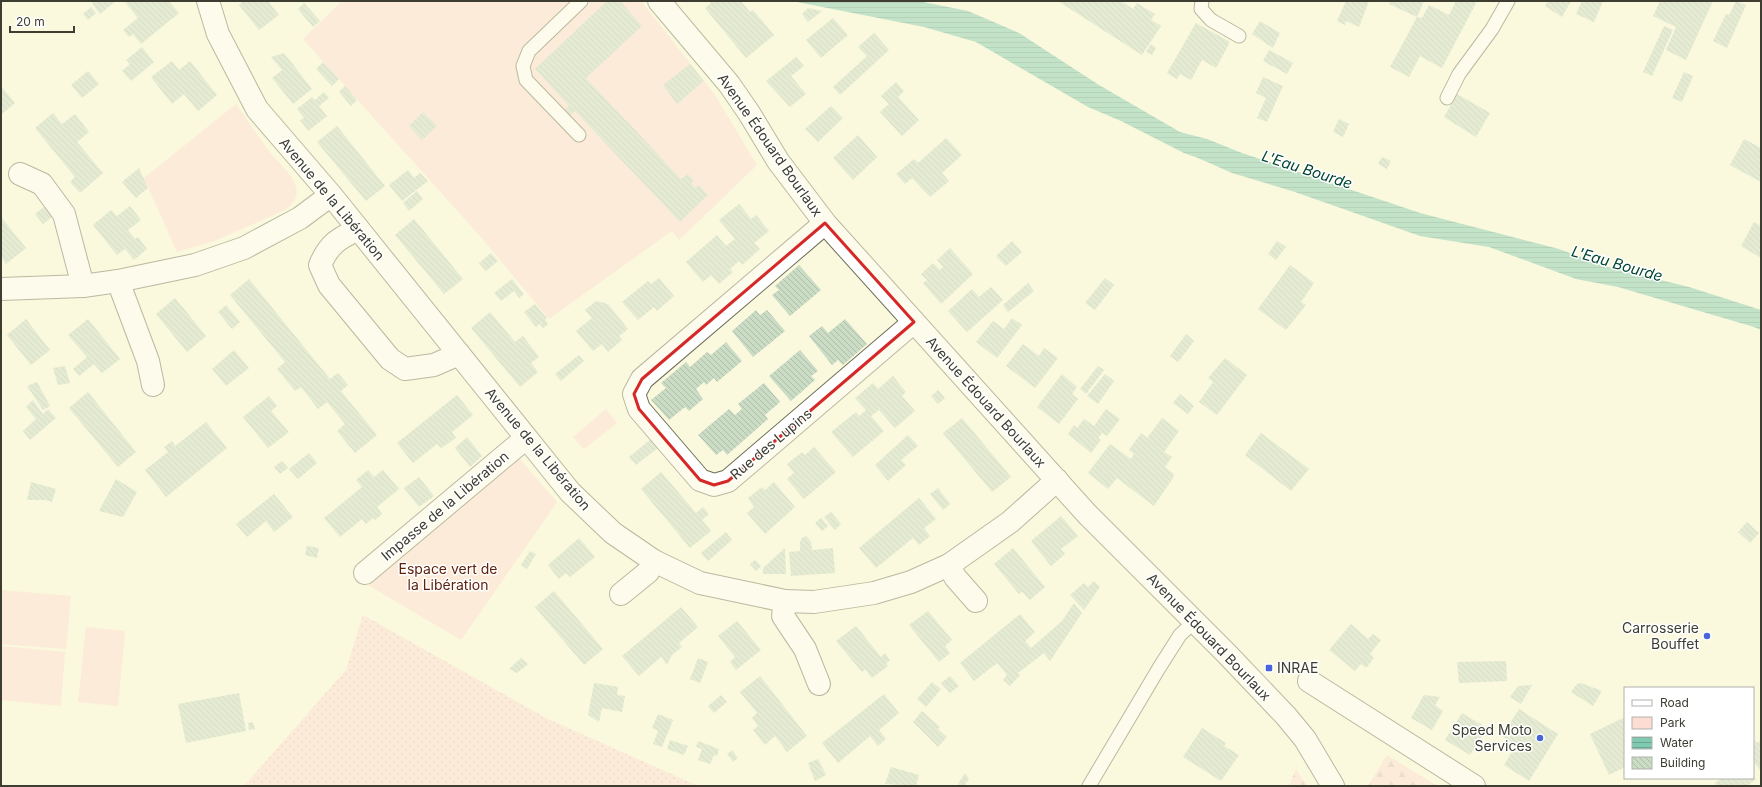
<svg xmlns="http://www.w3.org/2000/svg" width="1762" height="787" font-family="Inter,sans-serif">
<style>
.grass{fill:url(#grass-dots)}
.forest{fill:url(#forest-firs)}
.green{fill:#fddcd2}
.water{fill:url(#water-rules)}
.building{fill:url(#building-back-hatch)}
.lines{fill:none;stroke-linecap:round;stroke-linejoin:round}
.service-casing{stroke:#6f6e56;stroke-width:15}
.minor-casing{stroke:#6f6e56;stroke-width:24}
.tertiary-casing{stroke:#6f6e56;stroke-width:24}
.service{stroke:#fff;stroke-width:13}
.minor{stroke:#fff;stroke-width:22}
.tertiary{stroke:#fff;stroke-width:22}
.marked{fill:none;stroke:#d62828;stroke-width:3;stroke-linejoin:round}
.poi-dot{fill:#4666da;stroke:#fff;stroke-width:1.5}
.labels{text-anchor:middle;stroke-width:3;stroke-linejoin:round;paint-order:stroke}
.street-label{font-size:14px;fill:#3d3d32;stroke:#fff}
.park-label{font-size:14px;fill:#5d220e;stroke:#fff}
.poi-label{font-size:14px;fill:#3d3d32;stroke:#fff;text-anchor:end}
.water-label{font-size:15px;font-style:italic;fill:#014534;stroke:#fff}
</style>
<defs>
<pattern id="grass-dots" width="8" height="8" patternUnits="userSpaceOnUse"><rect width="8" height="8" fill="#fddcd2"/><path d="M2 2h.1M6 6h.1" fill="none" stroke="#dabeb5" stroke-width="1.8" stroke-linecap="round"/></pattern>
<pattern id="forest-firs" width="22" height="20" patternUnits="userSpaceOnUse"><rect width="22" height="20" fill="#fddcd2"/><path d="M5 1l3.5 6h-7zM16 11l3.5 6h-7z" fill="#dabeb5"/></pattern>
<pattern id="water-rules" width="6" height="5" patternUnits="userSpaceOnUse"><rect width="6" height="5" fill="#7fcab0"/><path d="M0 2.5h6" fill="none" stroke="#69a590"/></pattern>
<pattern id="building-back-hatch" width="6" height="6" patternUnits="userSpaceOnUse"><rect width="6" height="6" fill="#cbdcc5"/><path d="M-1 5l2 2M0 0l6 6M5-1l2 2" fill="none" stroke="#afbeaa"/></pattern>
</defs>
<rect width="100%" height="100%" fill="#faf8dd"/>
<!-- grass -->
<path class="grass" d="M363,615L546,718L698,786H244L346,670Z"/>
<!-- forest -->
<g class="forest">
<path d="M1387,755L1437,786H1368Z"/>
<path d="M1296,769L1307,786H1289Z"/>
</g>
<!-- green -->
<g class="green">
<path d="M342,1H641L715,95L757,165L679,240L672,231L549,319L480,236L303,39Z"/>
<path d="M236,104C247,119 257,135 268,150C276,161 292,173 296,187C299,197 292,204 285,210L214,241L177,252L144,178Z"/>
<path d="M606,409L617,423L584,449L573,437Z"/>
<path d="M517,456L557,502L461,640L368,585Z"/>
<path d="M1,590L71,596L66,649L1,644Z"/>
<path d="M86,627L125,631L118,706L78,702Z"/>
<path d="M1,646L65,652L61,706L1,700Z"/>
</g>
<!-- water -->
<path class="water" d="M792,1H918L968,11L1019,33L1099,85L1180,132L1207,139L1242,153L1420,213L1559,249L1608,267L1689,287L1758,309L1761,310V330L1754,327L1618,287L1576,279L1489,247L1420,236L1295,192L1232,173L1198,158L1184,153L1121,121L1088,107L976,42L924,27Z"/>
<!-- building -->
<g class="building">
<path d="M95,1H116L100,14L92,3Z"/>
<path d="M124,1H169L179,13L141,44L133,34L129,37L123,30L138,18Z"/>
<path d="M243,1H268L279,15L259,30L239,5Z"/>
<path d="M607,1H620L642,26L586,78L681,179L688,174L694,181L691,183L695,188L699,185L708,195L680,222L575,111L571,115L565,109L569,106L535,69Z"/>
<path d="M709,1H728L729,2L741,1L750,12L753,10L774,35L746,58L705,8L711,3Z"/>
<path d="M1058,1H1121L1133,9L1137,3L1155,14L1151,20L1161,26L1142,55Z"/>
<path d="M1346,1H1369L1359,27L1346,21L1345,25L1337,21Z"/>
<path d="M1391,1H1424L1417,17L1389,4Z"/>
<path d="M1456,1H1473L1476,3L1442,68L1420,56L1409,77L1390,67L1417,17L1422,18L1429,5L1449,15Z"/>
<path d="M1548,1H1571L1562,17L1545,6Z"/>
<path d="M1582,1H1603L1594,22L1576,14Z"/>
<path d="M1660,1H1713L1686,60L1666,50L1676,27L1653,16Z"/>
<path d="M1736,1L1746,5L1727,48L1713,41L1726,14L1729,15Z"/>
<path d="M304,3L320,21L313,27L298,9Z"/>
<path d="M91,7L96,13L88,20L83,14Z"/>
<path d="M808,8L822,11L808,22L802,14Z"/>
<path d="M833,18L848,35L821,58L806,40Z"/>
<path d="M1260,21L1280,33L1273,48L1252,34Z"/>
<path d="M1196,23L1230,42L1216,68L1202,60L1191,80L1180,74L1177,79L1167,73Z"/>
<path d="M1664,26L1673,30L1652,76L1643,72Z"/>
<path d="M874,33L889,50L840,95L833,87L867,56L858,47Z"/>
<path d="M1151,44L1156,48L1152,55L1146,52Z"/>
<path d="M142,47L154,62L131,81L122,71L130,64L126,60Z"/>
<path d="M1269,50L1293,63L1287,74L1263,61Z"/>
<path d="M284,53L312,89L293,104L272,78L282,70L271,57Z"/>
<path d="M796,57L804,66L791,76L806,94L790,107L766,81Z"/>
<path d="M172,61L179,70L190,61L217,95L198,111L184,94L172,104L151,77Z"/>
<path d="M323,62L339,79L332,86L316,69Z"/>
<path d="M690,64L704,81L677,104L663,85Z"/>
<path d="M88,71L99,84L82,98L71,85Z"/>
<path d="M1684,72L1693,76L1682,102L1672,98Z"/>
<path d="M1263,77L1283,86L1267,122L1257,118L1266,98L1256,93Z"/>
<path d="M896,82L904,91L898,97L919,120L902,136L880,112L889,104L881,96Z"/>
<path d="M1,86L15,103L1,115Z"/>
<path d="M345,86L357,100L351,106L339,92Z"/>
<path d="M324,92L329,98L319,106L327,116L308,131L300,120L304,118L297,109L312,97L315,100Z"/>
<path d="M1457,94L1490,113L1476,137L1444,117Z"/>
<path d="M831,106L843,118L818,142L805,129Z"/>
<path d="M423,112L437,126L422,140L409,126Z"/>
<path d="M53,113L62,124L75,114L89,132L77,142L103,173L80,193L70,182L75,177L35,128Z"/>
<path d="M1339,119L1349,124L1343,137L1333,132Z"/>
<path d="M337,126L385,186L366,201L317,142Z"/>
<path d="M858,135L877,157L853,180L833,158Z"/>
<path d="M946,138L962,155L942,173L949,181L930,197L912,178L905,184L896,174L914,159L918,163Z"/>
<path d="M1744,139L1761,148V182L1730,165Z"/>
<path d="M1382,157L1391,161L1387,169L1378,164Z"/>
<path d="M139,168L148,188L136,198L122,182Z"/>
<path d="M408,170L414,178L420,173L428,181L402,201L389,185Z"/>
<path d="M417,191L423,199L409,211L403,203Z"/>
<path d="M739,204L751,219L756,215L769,231L754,243L760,249L742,265L739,261L730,269L733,272L719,284L711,275L703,282L686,262L717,235L726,246L735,239L719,220Z"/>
<path d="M45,206L53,216L43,224L35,214Z"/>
<path d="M130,206L141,220L128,230L135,239L138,237L147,249L134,260L125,249L117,255L93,225L111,210L117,216Z"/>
<path d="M1,217L26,248L6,264L1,257Z"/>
<path d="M414,219L463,279L444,294L395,235Z"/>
<path d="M1754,222L1761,226V258L1741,246Z"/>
<path d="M1012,241L1022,252L1006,266L996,256Z"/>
<path d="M1277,241L1286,247L1276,260L1268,254Z"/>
<path d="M950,248L973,274L941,304L923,283L927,280L921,274L933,263L940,270L943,267L937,260Z"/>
<path d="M491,253L498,261L486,271L479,263Z"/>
<path d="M799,265L821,290L790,316L772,295L779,290L775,286Z"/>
<path d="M1290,265L1314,283L1301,302L1306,305L1286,330L1258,309Z"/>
<path d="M659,278L674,296L657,311L654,307L638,320L622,302L648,281L651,284Z"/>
<path d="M1105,278L1114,285L1095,310L1085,303Z"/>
<path d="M249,279L330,379L338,373L348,385L341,391L377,435L355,453L337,431L345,424L327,402L318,409L301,387L295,391L277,369L285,362L230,295Z"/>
<path d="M512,279L524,294L519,298L514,291L501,301L494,293Z"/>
<path d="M1028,283L1034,291L1008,312L1003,305Z"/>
<path d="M991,287L1003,300L967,332L948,311L972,289L979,297Z"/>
<path d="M175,298L206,336L187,352L156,314Z"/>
<path d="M596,301L608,304L628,329L619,336L622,340L608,352L602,344L593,351L576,331L592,318L585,310Z"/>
<path d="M535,304L547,318L545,320L548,324L543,328L540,324L543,321L536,327L524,312Z"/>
<path d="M226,305L240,322L232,329L218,312Z"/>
<path d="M756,310L760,315L767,310L785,331L753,357L732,331Z"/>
<path d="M490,312L515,342L523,336L539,357L531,363L538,372L520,387L471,328Z"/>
<path d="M1012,318L1022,325L997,358L976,342L993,321L1004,329Z"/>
<path d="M26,319L50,350L31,365L7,335Z"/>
<path d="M88,319L120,359L102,373L94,364L79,376L73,369L87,357L68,335Z"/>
<path d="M845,319L867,344L843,365L838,360L832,365L809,336L822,326L828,333Z"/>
<path d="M1186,334L1194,341L1178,362L1170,356Z"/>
<path d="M726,342L742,361L717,382L714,378L706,385L704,382L696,389L703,399L689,411L685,407L669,420L651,400L666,388L661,383L686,362L690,367L707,352L711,355Z"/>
<path d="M1023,344L1039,356L1044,348L1058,358L1035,388L1006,366Z"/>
<path d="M234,350L249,368L226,386L212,369Z"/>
<path d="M800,350L818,371L811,376L815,380L791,401L769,376Z"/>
<path d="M579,355L584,361L561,381L555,374Z"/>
<path d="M1225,358L1247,375L1217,415L1199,402L1213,382L1208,378Z"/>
<path d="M65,366L70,383L58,385L53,368Z"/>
<path d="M1098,366L1104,370L1086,394L1080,389Z"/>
<path d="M1062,374L1077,387L1072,394L1078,399L1059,424L1037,407Z"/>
<path d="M1105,374L1114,381L1098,404L1087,396Z"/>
<path d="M893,376L906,392L902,396L915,411L895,428L879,410L871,416L884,431L853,457L831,432L856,412L859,416L866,410L855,398L873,383L878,389Z"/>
<path d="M37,382L50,406L43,410L27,386Z"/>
<path d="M764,383L780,402L765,415L768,419L727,455L723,450L716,455L698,435L729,409L735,415L742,409L738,404Z"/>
<path d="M938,390L945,398L938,404L931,396Z"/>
<path d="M88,392L136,452L118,467L69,408Z"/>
<path d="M1180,394L1194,406L1188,414L1173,403Z"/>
<path d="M457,395L473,415L452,432L456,438L441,448L437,444L413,463L397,443Z"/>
<path d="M269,396L277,406L271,411L289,432L268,448L243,417Z"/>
<path d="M33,400L43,414L48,409L56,418L30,440L23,431L36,419L26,407Z"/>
<path d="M1106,409L1120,419L1107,436L1102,433L1098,438L1101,440L1091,453L1068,434L1074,425L1077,428L1084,419L1094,426Z"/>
<path d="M962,418L1011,477L992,492L943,433Z"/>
<path d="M1162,418L1179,431L1164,452L1172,457L1165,467L1174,474L1173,478L1154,506L1117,478L1108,489L1088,473L1110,444L1131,459L1134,454L1129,450L1141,433L1147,438Z"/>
<path d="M206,422L227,448L166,497L145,470L168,452L164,447L172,441L175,446Z"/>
<path d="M1261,433L1309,469L1291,491L1245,455Z"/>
<path d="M908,435L918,446L901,460L906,465L888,481L875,465Z"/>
<path d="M467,437L482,456L470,467L455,448Z"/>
<path d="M651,439L659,447L636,465L629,457Z"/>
<path d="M814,447L836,472L804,499L787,479L794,473L787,464L802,452L805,455Z"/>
<path d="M309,453L317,463L298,479L289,469Z"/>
<path d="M282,461L288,468L280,474L274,467Z"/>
<path d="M368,470L374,477L383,470L399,489L377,507L382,514L375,520L373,518L366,524L362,519L340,537L324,518L362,487L356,480Z"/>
<path d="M661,472L696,513L703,507L709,514L702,520L711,531L690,548L641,489Z"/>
<path d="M419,477L434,496L419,507L404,488Z"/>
<path d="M116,479L137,492L123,517L99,511Z"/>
<path d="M31,482L56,489L52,502L45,500H27Z"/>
<path d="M774,482L795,507L765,534L747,513L754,507L748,498L762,487L765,490Z"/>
<path d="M938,488L950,504L943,510L930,494Z"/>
<path d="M274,494L293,517L274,532L266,521L247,537L236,524Z"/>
<path d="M919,498L936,519L924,528L930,536L919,545L913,538L876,568L859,548Z"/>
<path d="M831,512L841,524L835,530L824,517Z"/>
<path d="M1061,516L1078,536L1061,549L1065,554L1051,566L1031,541Z"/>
<path d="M821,518L828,526L822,531L815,523Z"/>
<path d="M1747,522L1759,533L1750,543L1738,532Z"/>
<path d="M726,532L732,540L708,561L701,553Z"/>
<path d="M806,536L811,542L812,550L833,548L835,573L791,576L789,552L800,551V542L802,538Z"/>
<path d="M579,538L595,557L570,577L566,573L559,579L548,565Z"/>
<path d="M307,546L319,548L317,558L305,555Z"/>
<path d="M785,548L786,574H763V568Z"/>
<path d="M1013,548L1045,587L1030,600L1022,592L1019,594L994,564Z"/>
<path d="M530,551L536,554L527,569L521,565Z"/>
<path d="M755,560L761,566L756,571L750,564Z"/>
<path d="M1094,581L1100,587L1084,610L1070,595L1084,583L1088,587Z"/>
<path d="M554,591L603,649L584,665L535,607Z"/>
<path d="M1074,603L1082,613L1050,661L1044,653L1018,673L1020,675L1010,686L1003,680L1007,675L997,663L974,681L960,663L1020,614L1035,632L1025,641L1031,648L1062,621Z"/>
<path d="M681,607L698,627L679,643L682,647L672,655L667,665L661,657L639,676L622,656Z"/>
<path d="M928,611L952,640L945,646L950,653L939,662L909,625Z"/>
<path d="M737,621L761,650L736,670L730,662L735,657L718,636Z"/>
<path d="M1351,624L1368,639L1373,634L1381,640L1370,654L1374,658L1366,668L1361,664L1355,671L1329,650Z"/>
<path d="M856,626L881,657L885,653L890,660L886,664L888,666L872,678L865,669L862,672L836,641Z"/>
<path d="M521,658L528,664L517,673L509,669Z"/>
<path d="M698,658L708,662L700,683L690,679Z"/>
<path d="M1506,661L1507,681L1459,683L1457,662Z"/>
<path d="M760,676L807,736L787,752L775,736L765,745L753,730L758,726L752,718L757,713L740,692Z"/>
<path d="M950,676L959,686L950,693L941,683Z"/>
<path d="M932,682L941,689L926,707L917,699Z"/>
<path d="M594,683L618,687L617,695L625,696L622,712L602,708L599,722L588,715Z"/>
<path d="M1581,683L1602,691L1593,706L1571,692L1577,684Z"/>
<path d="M1532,685L1521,704L1510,697L1518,686Z"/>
<path d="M239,693L246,731L186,743L178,704Z"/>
<path d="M884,694L899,713L879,730L886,739L878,746L870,736L838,763L822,743Z"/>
<path d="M721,695L727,702L714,713L708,706Z"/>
<path d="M1424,695L1440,697L1435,705L1443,711L1432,730L1411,718Z"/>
<path d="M1519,709L1558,734L1529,781L1504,765L1516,745L1502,736Z"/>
<path d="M922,711L940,727L938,729L947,737L938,747L913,722Z"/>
<path d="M1462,713L1487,728L1470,755L1445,740Z"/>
<path d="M658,714L673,720L662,747L653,744L658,731L652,728Z"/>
<path d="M1625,717V767L1609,775L1590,734Z"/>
<path d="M253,722L255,729L249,730L248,723Z"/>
<path d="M1202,728L1226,743L1224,746L1239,755L1221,781L1183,757Z"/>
<path d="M670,740L688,746L684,755L667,749Z"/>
<path d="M1754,740L1757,743L1761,740V771L1753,761Z"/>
<path d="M698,741L719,749L717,756L714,755L710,764L698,760L702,749L696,747Z"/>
<path d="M732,750L738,758L733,762L727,754Z"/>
<path d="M818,759L826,775L815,781L808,763Z"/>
<path d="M891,767L919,775L916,786L885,784Z"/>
<path d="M965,773L969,779L964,786H961L958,784Z"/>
<path d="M1753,776L1756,779L1747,786H1717L1715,783L1722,778H1753Z"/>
</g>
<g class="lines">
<!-- service casing -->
<g class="service-casing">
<g id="service">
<path d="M1202,1L1201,9L1211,20L1239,36"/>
<path d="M1447,98L1459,74L1492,29L1508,1"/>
<path d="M579,135L526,80L523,66L529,51L581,1"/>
<path d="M1089,786L1159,668L1180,635L1195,621"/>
</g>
</g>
<!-- minor casing -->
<g class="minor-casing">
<g id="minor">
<path d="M208,1L218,34L257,109L331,195L570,492L613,533L654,561L700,583L785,601L814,602L874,593L911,582L949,565L1010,522L1057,480"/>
<path d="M20,174L42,184L64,214L83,286"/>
<path d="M825,223L642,379L634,394L639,409L700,480L714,485L728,481L914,322"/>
<path d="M358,229C338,239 329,244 320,265L329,285L390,359L405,369L434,365L459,354"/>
<path d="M118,281L148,361L153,385"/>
<path d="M1,289L83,286L118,281L195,265L244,248L300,218L331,195"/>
<path d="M949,565L955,577L976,601"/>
<path d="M365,573L526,438"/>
<path d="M621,594L648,572L654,561"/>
<path d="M785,601L783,616L805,649L819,684"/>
<path d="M1309,681L1474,786"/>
</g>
</g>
<!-- tertiary casing -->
<g class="tertiary-casing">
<path id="tertiary" d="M659,1L729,84L749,113L778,161L825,223L1087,514L1227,654L1286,716L1305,739L1333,786"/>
</g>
<!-- service -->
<use href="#service" class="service"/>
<!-- minor -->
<use href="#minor" class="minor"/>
<!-- tertiary -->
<use href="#tertiary" class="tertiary"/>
</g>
<!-- marked area -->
<path d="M0 0H1762V787H0ZM825,223L914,322L728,481L714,485L700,480L639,409L634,394L642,379Z" fill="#faf8dd" fill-opacity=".55" fill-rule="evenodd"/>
<path class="marked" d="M825,223L914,322L728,481L714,485L700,480L639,409L634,394L642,379Z"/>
<!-- markers -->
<g class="poi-dot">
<circle cx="1707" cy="636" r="4"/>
<rect x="1265" y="664" width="8" height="8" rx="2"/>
<circle cx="1540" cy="738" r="4"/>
</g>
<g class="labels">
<!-- street labels -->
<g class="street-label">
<text transform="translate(770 145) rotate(55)" y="5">Avenue Édouard Bourlaux</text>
<text transform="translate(332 199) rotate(50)" y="5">Avenue de la Libération</text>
<text transform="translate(986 402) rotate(48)" y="5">Avenue Édouard Bourlaux</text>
<text transform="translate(771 444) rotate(-40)" y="5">Rue des Lupins</text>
<text transform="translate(538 449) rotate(50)" y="5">Avenue de la Libération</text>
<text transform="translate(445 506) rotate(-40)" y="5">Impasse de la Libération</text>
<text transform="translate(1209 637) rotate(46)" y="5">Avenue Édouard Bourlaux</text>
</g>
<!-- park labels -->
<g class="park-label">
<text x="448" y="574">Espace vert de<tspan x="448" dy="16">la Libération</tspan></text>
</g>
<!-- poi labels -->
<g class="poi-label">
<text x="1699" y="633">Carrosserie<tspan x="1699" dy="16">Bouffet</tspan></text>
<text x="1277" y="673" text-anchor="start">INRAE</text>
<text x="1532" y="735">Speed Moto<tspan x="1532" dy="16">Services</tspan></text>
</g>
<!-- water labels -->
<g class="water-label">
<text transform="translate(1307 170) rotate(18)" y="5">L'Eau Bourde</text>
<text transform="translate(1617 264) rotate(16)" y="5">L'Eau Bourde</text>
</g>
</g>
<!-- border -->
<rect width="1762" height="787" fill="none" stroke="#3d3d32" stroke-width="4"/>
<!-- legend -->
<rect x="1624" y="687" width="130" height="92" fill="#ffffff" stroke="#b1b1ad"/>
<rect x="1632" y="700" width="20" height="6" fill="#ffffff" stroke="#b1b1ad"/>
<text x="1660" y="707" font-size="12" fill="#3d3d32">Road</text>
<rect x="1632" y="717" width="20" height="12" fill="#fddcd2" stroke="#b1b1ad"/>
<text x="1660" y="727" font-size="12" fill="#3d3d32">Park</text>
<rect x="1632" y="737" width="20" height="12" fill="url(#water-rules)" stroke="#b1b1ad"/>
<text x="1660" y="747" font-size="12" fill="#3d3d32">Water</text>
<rect x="1632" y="757" width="20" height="12" fill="url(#building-back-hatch)" stroke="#b1b1ad"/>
<text x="1660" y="767" font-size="12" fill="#3d3d32">Building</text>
<!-- scale -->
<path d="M10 26v6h64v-6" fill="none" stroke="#3d3d32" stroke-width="2"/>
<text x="16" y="26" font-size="12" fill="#3d3d32" stroke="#ffffff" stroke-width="3" paint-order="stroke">20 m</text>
</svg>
